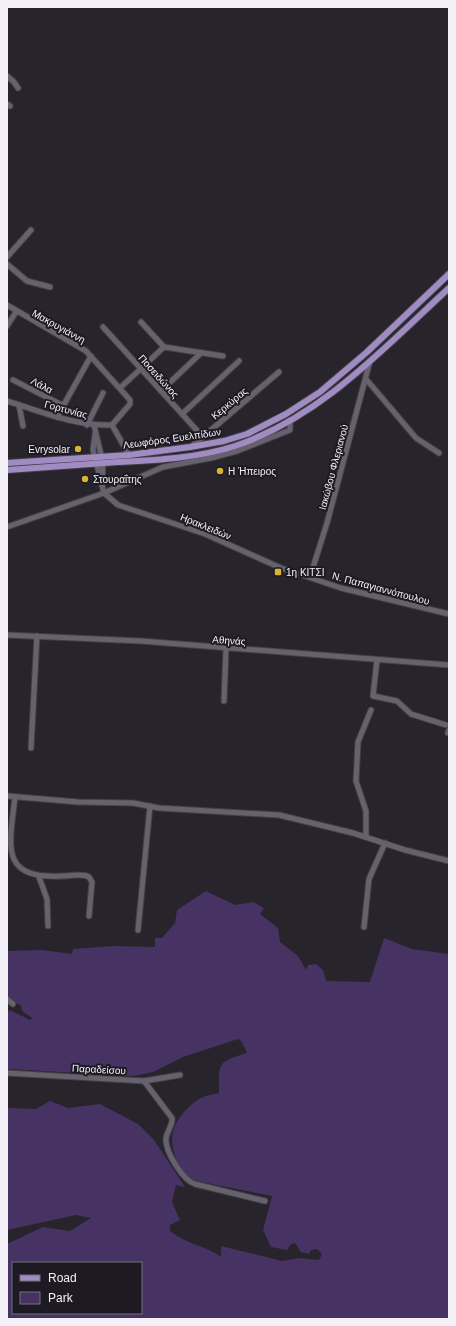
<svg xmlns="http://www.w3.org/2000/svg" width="456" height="1326" font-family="Arial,sans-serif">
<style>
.green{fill:#473264;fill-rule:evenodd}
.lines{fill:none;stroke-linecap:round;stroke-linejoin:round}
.minor-casing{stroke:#423f47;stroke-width:7}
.major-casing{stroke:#423f47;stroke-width:8}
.minor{stroke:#66626d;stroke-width:5}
.major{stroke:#a18bc3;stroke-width:6}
.poi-dot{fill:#d9b334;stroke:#1d1a23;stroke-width:1.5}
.labels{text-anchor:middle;stroke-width:4;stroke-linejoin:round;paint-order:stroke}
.street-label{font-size:10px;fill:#f3f1f7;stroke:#1d1a23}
.poi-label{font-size:10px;fill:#f3f1f7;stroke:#1d1a23;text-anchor:start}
</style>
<rect width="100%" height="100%" fill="#27242c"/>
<!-- green -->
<path class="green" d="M206,891L235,905L253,902L264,908L260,914L278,928L280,942L298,956L306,970L308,965L316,964L323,970L326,981L370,982L384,938L412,949L449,954V1319H7V1244L43,1227L70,1231L91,1218L76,1215L7,1230L8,1108L36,1109L50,1101L68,1108L100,1104L138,1124L154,1140L185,1187L176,1185L172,1202L180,1220L170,1225V1231C185,1244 205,1245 221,1257V1246L282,1261L300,1258L319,1260L322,1254L317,1249L311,1250L309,1254L301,1252L295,1243L290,1245L287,1250L271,1247L263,1230L272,1196L197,1181C187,1177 183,1171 178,1162C164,1136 176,1115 199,1099C204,1096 213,1094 219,1093C219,1062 217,1062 247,1053L242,1042L238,1039L183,1057L153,1072L133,1076L7,1069V1013L10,1010L30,1020L32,1018L22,1011L21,1006L7,996V951L42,950L72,954L73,949L113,946L155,947V938H162L175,923L177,910ZM13,1263H141V1313H13Z"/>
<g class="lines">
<!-- minor casing -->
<g class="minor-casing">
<g id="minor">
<path d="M7,76L14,82L18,88"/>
<path d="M7,104L10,106"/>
<path d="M7,257L31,230"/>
<path d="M7,264L27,281L50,287"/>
<path d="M7,305L86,351L130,400V404L112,425"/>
<path d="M141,322L164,347"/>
<path d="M7,326L16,312"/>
<path d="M103,327L202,436"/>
<path d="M366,379L416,438L439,453"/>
<path d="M13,380L64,406"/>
<path d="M120,388L164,347L223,356"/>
<path d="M161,391L201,353"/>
<path d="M7,401C42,412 75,426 112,425L129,455"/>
<path d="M19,405L23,426"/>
<path d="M182,414L239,361"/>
<path d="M57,417L91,356"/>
<path d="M87,425L103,393"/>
<path d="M94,425L103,463L102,485"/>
<path d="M95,434L93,450L104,493L118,505L205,534L281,568L341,588L449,614"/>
<path d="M191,447L279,372"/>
<path d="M7,527L104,493L163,467L211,458L237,451L290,430V421"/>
<path d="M310,577L327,523L370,361"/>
<path d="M7,635L141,641L449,665"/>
<path d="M377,660L373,696L397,701L411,714L446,725"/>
<path d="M224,701L226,649"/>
<path d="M448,733L449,730"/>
<path d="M31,748L37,636"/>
<path d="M7,796L78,802L133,803L159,808L279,815L353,833L405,850L449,861"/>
<path d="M15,797C9,848 0,879 62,876C71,876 82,873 89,877L92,882L89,916"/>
<path d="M366,837V811L356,781L358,742L371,710"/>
<path d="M39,877L47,899L48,926"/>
<path d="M364,927L369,879L385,843"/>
<path d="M138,930L150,806"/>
<path d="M7,999L13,1004"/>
<path d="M7,1073L144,1081L172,1118C173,1125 167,1131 166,1138C165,1152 183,1180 195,1184L265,1201"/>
<path d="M144,1081L180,1075"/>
</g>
</g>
<!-- major casing -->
<g class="major-casing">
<g id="major">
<path d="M7,463L129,455L190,447L224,441L247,434L286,414L320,392L367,352L449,274"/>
<path d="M7,470C44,467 81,465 118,462C157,460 198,458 235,446C321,417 384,348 449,288"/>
</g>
</g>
<!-- minor -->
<use href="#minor" class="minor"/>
<!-- major -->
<use href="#major" class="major"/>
</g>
<!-- markers -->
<g class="poi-dot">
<circle cx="78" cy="449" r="4"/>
<circle cx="220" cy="471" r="4"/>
<circle cx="85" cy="479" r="4"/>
<rect x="274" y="568" width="8" height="8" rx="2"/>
</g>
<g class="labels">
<!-- street labels -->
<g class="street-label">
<text transform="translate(59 326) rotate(29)" y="4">Μακρυγιάννη</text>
<text transform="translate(159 376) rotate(48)" y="4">Ποσειδώνος</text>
<text transform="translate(42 385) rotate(27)" y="4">Λάλα</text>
<text transform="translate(229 403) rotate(-40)" y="4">Κερκύρας</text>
<text transform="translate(66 409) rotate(15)" y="4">Γορτυνίας</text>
<text transform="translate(172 438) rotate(-8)" y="4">Λεωφόρος Ευελπίδων</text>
<text transform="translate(333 467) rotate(-75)" y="4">Ιακώβου Φλεριανού</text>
<text transform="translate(206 526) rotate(22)" y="4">Ηρακλειδών</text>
<text transform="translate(381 588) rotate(15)" y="4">Ν. Παπαγιαννόπουλου</text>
<text transform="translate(229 640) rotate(4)" y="4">Αθηνάς</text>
<text transform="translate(99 1069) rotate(3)" y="4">Παραδείσου</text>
</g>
<!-- poi labels -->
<g class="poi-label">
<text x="70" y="453" text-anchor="end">Evrysolar</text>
<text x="228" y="475">Η Ήπειρος</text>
<text x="93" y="483">Στουραΐτης</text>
<text x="286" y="576">1η ΚΙΤΣΙ</text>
</g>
</g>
<!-- border -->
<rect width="456" height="1326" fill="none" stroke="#f3f1f7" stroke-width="16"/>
<!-- legend -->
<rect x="12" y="1262" width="130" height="52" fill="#1d1a23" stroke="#737078"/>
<rect x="20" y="1275" width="20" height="6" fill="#a18bc3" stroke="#737078"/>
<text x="48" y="1282" font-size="12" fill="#f3f1f7">Road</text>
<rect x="20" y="1292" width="20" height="12" fill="#473264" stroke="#737078"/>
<text x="48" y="1302" font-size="12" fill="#f3f1f7">Park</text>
</svg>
